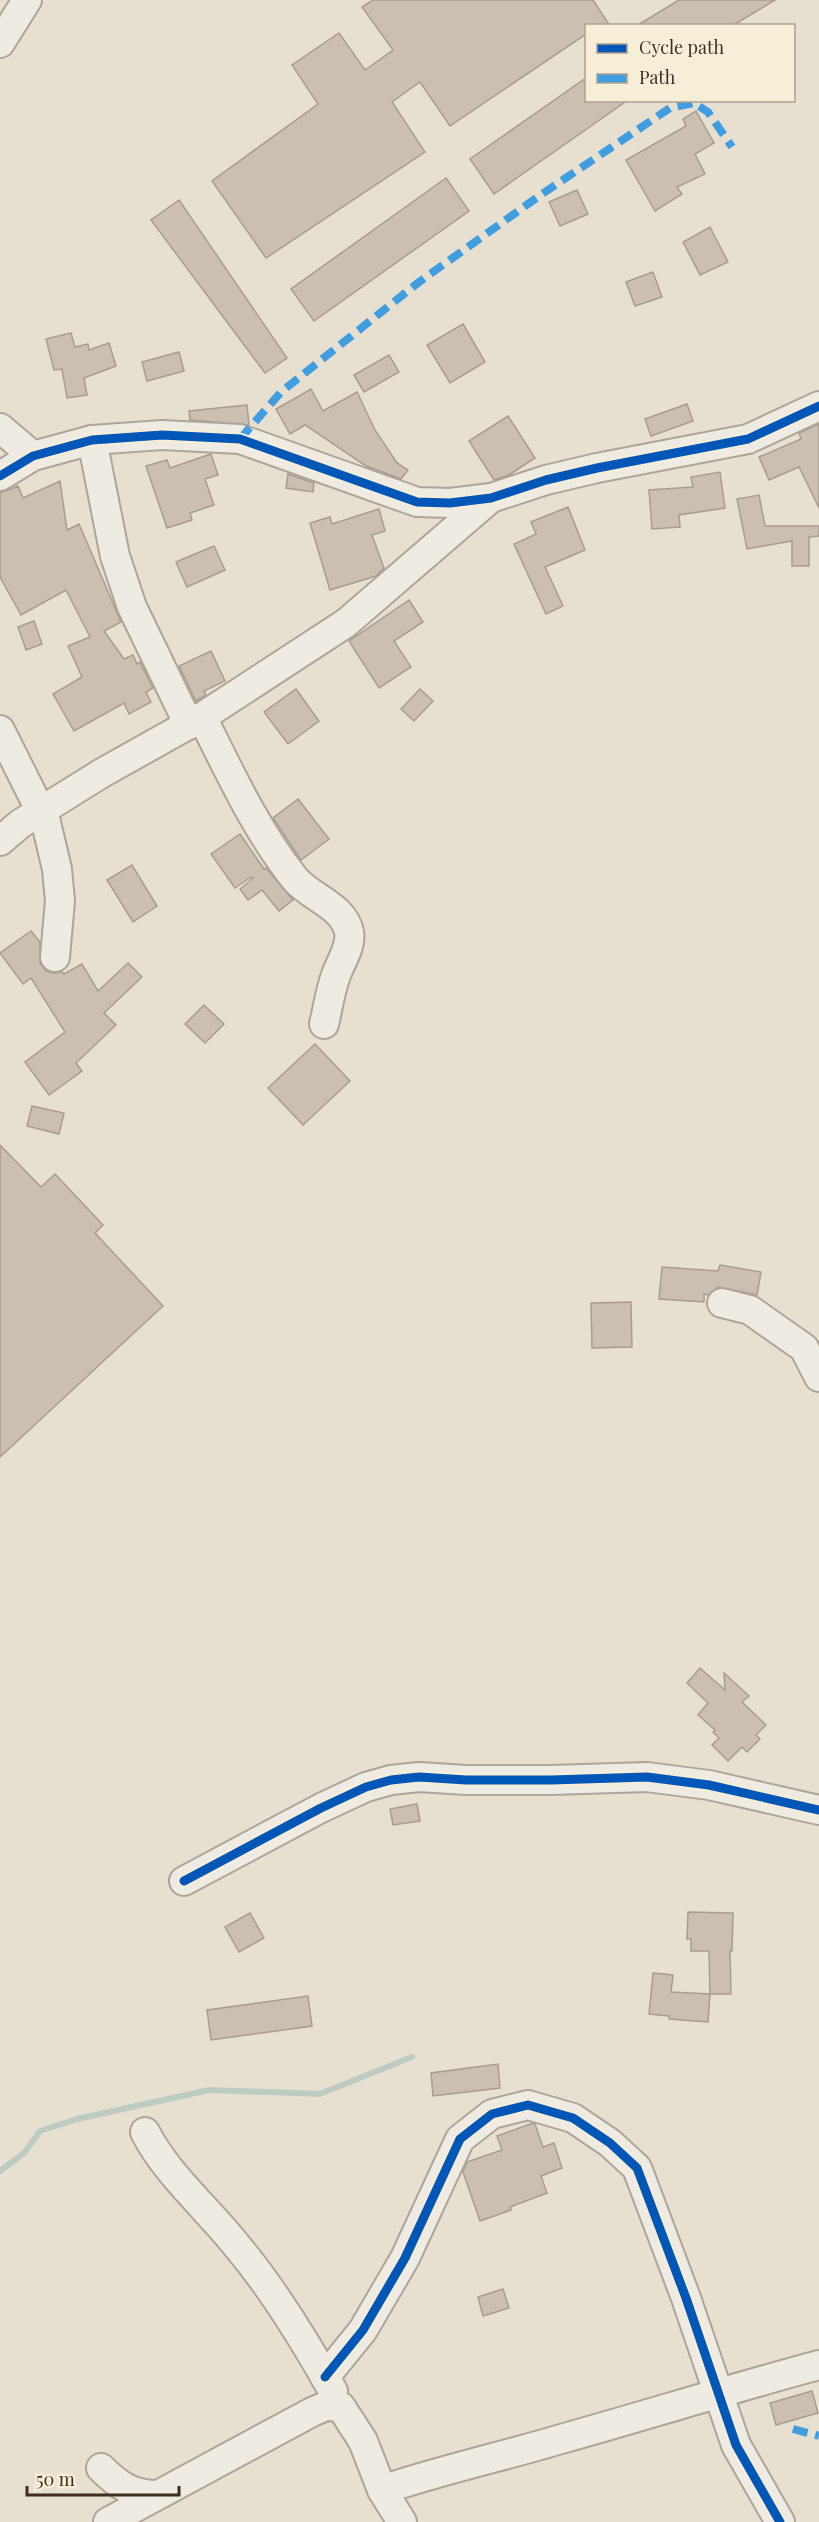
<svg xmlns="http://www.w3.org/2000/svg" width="819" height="2522" font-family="'Playfair Display',serif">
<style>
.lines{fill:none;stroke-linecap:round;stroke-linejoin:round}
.stream{stroke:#bcccc2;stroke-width:6}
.building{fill:#cbbfb2;stroke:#a89c90;stroke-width:1.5}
.minor-casing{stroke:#ada599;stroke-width:32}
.minor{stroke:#efebe3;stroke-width:28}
.quiet{stroke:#3f9de0;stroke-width:8;stroke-dasharray:15 8;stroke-linecap:butt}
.cycleway-casing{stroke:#f7eed8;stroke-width:13}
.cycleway{stroke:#0057b8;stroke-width:9}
</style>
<rect width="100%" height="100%" fill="#e7e0d1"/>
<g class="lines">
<!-- stream -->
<path class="stream" d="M0,2171L24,2153L40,2131L77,2119L209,2090L320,2094L412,2057"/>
</g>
<!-- building -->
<g class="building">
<path d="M373,0H593L610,26H586V34L450,126L420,82L392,102L425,152L266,258L212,181L318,104L292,65L339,33L365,70L393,50L362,7Z"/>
<path d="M679,0H775L732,26H636Z"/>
<path d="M586,78V100H628L494,194L470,159Z"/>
<path d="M696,111L714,143L695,154L705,174L677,187L682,194L655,211L626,160L686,126L683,119Z"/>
<path d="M446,178L469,211L314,321L291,289Z"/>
<path d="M577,190L588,214L560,226L549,202Z"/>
<path d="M179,200L287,358L265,373L151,220Z"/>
<path d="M710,227L728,262L700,275L683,242Z"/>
<path d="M653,272L662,297L635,306L626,282Z"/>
<path d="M463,324L485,362L450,383L427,345Z"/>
<path d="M71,333L75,347L88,344L89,350L109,343L116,366L84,378L87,395L67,398L62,369L54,370L46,339Z"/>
<path d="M179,352L184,371L147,381L142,362Z"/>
<path d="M389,355L399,372L364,392L354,375Z"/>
<path d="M311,389L323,411L357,392L375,430L397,463L408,470L401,479L366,466L305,425L290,434L276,409Z"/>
<path d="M687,404L693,421L651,436L645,419Z"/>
<path d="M247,405L249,425L190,420L189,411Z"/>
<path d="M508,416L535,458L509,475L494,480L469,441Z"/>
<path d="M819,424V508L799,467L769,480L759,457L801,439L799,433Z"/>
<path d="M211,454L218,475L205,479L214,505L190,513L192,520L167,528L146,466L167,460L170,468Z"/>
<path d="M720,472L725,508L679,515L680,527L652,529L649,490L693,487L691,477Z"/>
<path d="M288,474L314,483L313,492L286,488Z"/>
<path d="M60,481L67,530L79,524L121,622L104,631L124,659L133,655L137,664L140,662L153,688L146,692L151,702L129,714L124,703L74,731L53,694L82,677L68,646L90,637L66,590L21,615L0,577V493L18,486L23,498Z"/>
<path d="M759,495L765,526H819V536L809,537V566H792V541L747,549L737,499Z"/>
<path d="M568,507L585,550L545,567L563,606L546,614L514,544L536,534L531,522Z"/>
<path d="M379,509L385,531L372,535L384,568L376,576L330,590L310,523L330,517L332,524Z"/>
<path d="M214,546L225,570L187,587L176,562Z"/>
<path d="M409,600L423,622L394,641L411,667L379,688L349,641Z"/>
<path d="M34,621L42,644L26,650L18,627Z"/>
<path d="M211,651L225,681L204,691L206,695L196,701L179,666Z"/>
<path d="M296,689L319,721L288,744L264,712Z"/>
<path d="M420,689L433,701L414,721L401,709Z"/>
<path d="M298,799L329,839L301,860L273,818Z"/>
<path d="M240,834L264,869L266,868L293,900L279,911L262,890L248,900L240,889L253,878L251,877L235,888L211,854Z"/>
<path d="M132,865L157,906L133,922L107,880Z"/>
<path d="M31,931L40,942V963L46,971L54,973L62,972L64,974L82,964L98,991L128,963L142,977L104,1013L116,1025L76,1063L82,1071L49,1095L25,1062L65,1032L31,978L23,984L0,953Z"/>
<path d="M204,1005L224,1024L205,1043L185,1024Z"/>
<path d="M315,1044L350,1081L303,1125L268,1088Z"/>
<path d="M32,1106L64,1113L59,1134L27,1126Z"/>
<path d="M0,1145L41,1187L55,1174L103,1225L95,1233L163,1306L0,1457Z"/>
<path d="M720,1265L761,1272L757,1295L718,1287L708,1295L704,1294V1302L659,1299L662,1267L718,1271Z"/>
<path d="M631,1302L632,1347L592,1348L591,1303Z"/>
<path d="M700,1668L725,1690L724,1673L749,1696L742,1702L766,1725L756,1735L760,1739L747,1752L742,1747L728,1761L712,1745L719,1738L713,1732L715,1730L698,1715L708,1703L687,1683Z"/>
<path d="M417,1804L420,1821L393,1825L390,1809Z"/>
<path d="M688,1912L733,1913L732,1951H730L731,1994H710L709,1951H691V1939H687Z"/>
<path d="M250,1913L264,1938L239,1952L225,1927Z"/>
<path d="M653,1973L673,1975L671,1992L710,1994L708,2022L669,2019V2016L649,2014Z"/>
<path d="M308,1996L312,2026L211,2040L207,2010Z"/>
<path d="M498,2064L500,2088L433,2096L431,2073Z"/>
<path d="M533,2123L535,2124L543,2147L554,2143L562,2168L541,2176L547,2193L510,2207L511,2210L480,2221L463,2172L467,2162L502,2150L497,2136Z"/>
<path d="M503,2289L509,2308L483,2316L478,2297Z"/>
<path d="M812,2391L818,2413L776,2425L770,2403Z"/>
</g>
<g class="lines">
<!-- minor casing -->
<g class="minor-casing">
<g id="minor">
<path d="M0,43L27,0"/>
<path d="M0,428L33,456"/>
<path d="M92,440L115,556L132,607L189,725"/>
<path d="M0,476L33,456L92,440L162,435L240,439L417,502L450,503L491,498L546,480L597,468L748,439L819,406"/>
<path d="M202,717C230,773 256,830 295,879C311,898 344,906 349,932C352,946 340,963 336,975C330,991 328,1008 324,1024"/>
<path d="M0,730L41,812"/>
<path d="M43,810L57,869L60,901L55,957"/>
<path d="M0,841L20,824L102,773L202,717L346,623L491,498"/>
<path d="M722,1303L750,1310L804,1348L819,1377"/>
<path d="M184,1881L321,1808L366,1787L391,1780L419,1777L466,1780H551L647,1777L709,1785L819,1810"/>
<path d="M145,2132C167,2175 207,2208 237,2246C274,2290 305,2341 333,2391"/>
<path d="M325,2377L363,2330L405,2258L460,2139L492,2114L528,2105L573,2118L610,2143L637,2168L686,2298L736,2445L780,2522"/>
<path d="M101,2468C118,2485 131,2494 155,2495"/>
<path d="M382,2490C441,2470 501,2457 561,2439C647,2415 733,2388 819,2365"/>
<path d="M108,2522L312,2412L326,2406L341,2407L363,2441L382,2490L402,2522"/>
</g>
</g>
<!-- minor -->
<use href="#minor" class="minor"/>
<!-- quiet -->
<g class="quiet">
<path d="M240,439L281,392L419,282L542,194L670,108L694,103L708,112L732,147"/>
<path d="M793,2429L819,2436"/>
</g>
<!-- cycleway casing -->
<g class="cycleway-casing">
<g id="cycleway">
<path d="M0,476L33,456L92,440L162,435L240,439L417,502L450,503L491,498L546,480L597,468L748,439L819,406"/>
<path d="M184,1881L321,1808L366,1787L391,1780L419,1777L466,1780H551L647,1777L709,1785L819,1810"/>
<path d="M325,2377L363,2330L405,2258L460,2139L492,2114L528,2105L573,2118L610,2143L637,2168L686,2298L736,2445L780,2522"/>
</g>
</g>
<!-- cycleway -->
<use href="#cycleway" class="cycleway"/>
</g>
<!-- legend -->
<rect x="585" y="24" width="210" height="78" fill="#f7eed8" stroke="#ada18e" stroke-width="1.5"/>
<rect x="597" y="44" width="30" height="9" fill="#0057b8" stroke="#ada18e" stroke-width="1.5"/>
<text x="639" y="54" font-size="18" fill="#3d2e20">Cycle path</text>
<rect x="597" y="74" width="30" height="9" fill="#3f9de0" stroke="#ada18e" stroke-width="1.5"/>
<text x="639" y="84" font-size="18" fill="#3d2e20">Path</text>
<!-- scale -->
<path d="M27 2486v9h152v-9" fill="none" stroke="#3d2e20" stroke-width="3"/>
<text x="36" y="2486" font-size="18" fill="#3d2e20" stroke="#f7eed8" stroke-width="4.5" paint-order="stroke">50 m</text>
</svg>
